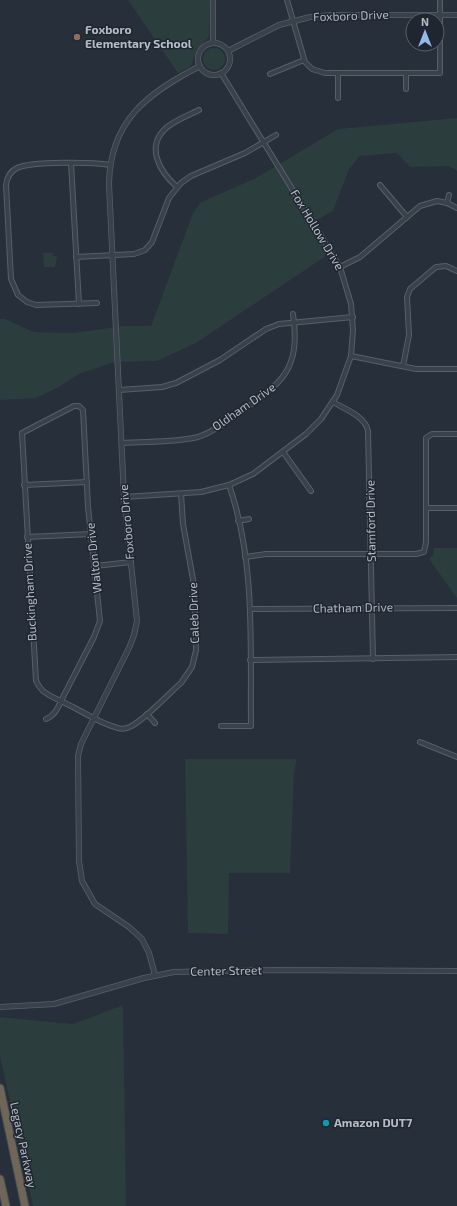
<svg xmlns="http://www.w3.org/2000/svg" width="457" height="1206" font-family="'Exo 2',sans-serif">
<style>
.green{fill:#2b3d3d}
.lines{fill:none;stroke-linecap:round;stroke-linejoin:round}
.minor-casing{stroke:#575f69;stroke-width:6}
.tertiary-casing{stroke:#575f69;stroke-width:6}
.motorway-casing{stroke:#454c56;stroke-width:9}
.minor{stroke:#39414b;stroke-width:4}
.tertiary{stroke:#39414b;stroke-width:4.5}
.motorway{stroke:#706657;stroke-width:7}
.education-dot{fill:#8d6e63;stroke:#1f2630;stroke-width:1.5}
.culture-dot{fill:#0f9aa8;stroke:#1f2630;stroke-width:1.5}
.labels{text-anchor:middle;stroke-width:3;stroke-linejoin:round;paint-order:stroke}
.street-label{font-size:12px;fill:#b5bcc6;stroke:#1f2630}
.poi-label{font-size:12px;font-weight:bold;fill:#b5bcc6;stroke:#1f2630;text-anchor:start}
</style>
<rect width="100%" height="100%" fill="#262f3a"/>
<!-- green -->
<g class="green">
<path d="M128,0H210L209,37L197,49L191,66L178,73Z"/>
<circle cx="214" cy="59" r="11"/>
<path d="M457,118V171L449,166L410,167L397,153L360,156L349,169L333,211L310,224L329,254L196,343L157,361L114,362L79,374L59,387L36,398L0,400V319H5L34,332L73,333L123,326H151L193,213L201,202L254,179L338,129Z"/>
<path d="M43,253H53V256H57L55,267H44Z"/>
<path d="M434,548H457V598L429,559L433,555Z"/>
<path d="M185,759H297L294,771L290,873H229L228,934L188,933Z"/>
<path d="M123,1005L126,1206H33L0,1056V1017L73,1024Z"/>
</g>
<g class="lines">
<!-- minor casing -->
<g class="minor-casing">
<g id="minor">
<path d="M287,0L305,62L312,69L325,73H440V0"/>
<path d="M338,73V98"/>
<path d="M406,73V89"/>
<path d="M270,74L304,60"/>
<path d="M71,163L79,304"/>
<path d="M380,185L407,217"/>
<path d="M177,187C160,172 145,147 166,128C175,120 189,115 199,110"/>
<path d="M447,203L449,195"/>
<path d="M76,257L134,254L145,250L152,242L169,198L181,183L191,176L245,153L276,135"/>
<path d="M340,267L360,257L420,206L437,201L447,203L457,208"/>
<path d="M97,303L36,305L27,302L18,295L11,279L6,185C7,177 11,171 17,168C32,161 93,162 110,165"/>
<path d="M351,356L416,369H457"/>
<path d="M403,366L409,335L407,297L410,289L436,267L446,266L457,271"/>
<path d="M119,390L162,387L176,383L220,360L266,329L279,324L353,317"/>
<path d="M333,402C345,409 366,417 368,431L373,659"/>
<path d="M122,443C146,441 173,443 198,437C213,432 226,422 240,412C282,383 301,370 293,314"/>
<path d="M283,452L311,491"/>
<path d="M24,485L87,482"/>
<path d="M124,497L201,492L229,485L253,474L306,434L321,419L337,395L351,356L353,330L351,304L340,267L221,73"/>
<path d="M426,508H457"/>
<path d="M238,521L249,519"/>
<path d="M27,537L91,534"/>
<path d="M245,557L266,554H416L424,552L426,542V438L432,434H457"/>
<path d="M95,566L131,562"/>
<path d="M250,609L457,608"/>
<path d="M250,660L457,657"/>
<path d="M147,714L155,723"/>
<path d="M46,719C56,715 59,705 63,697L94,637L100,621L88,507L83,410L79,406H74L22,433L36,681C38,685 40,688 43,691C52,698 64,702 73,707C87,714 100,723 115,727C119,729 123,729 127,728C141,724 169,693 181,683L192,667L196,650L194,585L183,524L181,494"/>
<path d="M221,726H251C250,646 256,562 229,485"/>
<path d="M420,742L457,757"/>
</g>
</g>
<!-- tertiary casing -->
<g class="tertiary-casing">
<g id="tertiary">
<path d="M213,0V43"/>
<circle cx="214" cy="59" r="16"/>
<path d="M228,51L279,25L310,17L333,15H457"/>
<path d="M155,975L149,953L142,939L129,927L95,904L82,881L79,861L78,756L81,744L129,648L134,635L137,621L124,497L109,184C110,120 148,93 200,66"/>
<path d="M0,1007L54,1004L144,978L174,972L273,970L457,971"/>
</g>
</g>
<!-- motorway casing -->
<g class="motorway-casing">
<g id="motorway">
<path d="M0,1088L25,1206"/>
<path d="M0,1179L6,1206"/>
</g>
</g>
<!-- minor -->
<use href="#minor" class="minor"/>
<!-- tertiary -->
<use href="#tertiary" class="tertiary"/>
<!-- motorway -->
<use href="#motorway" class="motorway"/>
</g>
<!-- markers -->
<circle class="education-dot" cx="77" cy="37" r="4"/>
<circle class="culture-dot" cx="326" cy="1123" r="4"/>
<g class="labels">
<!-- street labels -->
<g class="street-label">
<text transform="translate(351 16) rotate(-2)" y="4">Foxboro Drive</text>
<text transform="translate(317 230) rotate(59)" y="4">Fox Hollow Drive</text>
<text transform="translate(244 407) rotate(-35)" y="4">Oldham Drive</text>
<text transform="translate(371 521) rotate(-91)" y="4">Stamford Drive</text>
<text transform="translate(127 522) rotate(-95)" y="4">Foxboro Drive</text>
<text transform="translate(94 558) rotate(-96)" y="4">Walton Drive</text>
<text transform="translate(30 592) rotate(-93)" y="4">Buckingham Drive</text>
<text transform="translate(353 608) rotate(-1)" y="4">Chatham Drive</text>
<text transform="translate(194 613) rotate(-92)" y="4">Caleb Drive</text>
<text transform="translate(226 971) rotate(-1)" y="4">Center Street</text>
<text transform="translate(23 1145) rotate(78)" y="4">Legacy Parkway</text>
</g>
<!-- poi labels -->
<g class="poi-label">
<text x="85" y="34">Foxboro<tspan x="85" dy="14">Elementary School</tspan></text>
<text x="334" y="1127">Amazon DUT7</text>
</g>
</g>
<!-- north arrow -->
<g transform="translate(425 32)"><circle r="19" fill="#1f2630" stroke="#5b626c"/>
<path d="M0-3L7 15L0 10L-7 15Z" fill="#94b8ec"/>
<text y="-6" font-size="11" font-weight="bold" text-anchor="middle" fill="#b5bcc6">N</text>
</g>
</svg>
